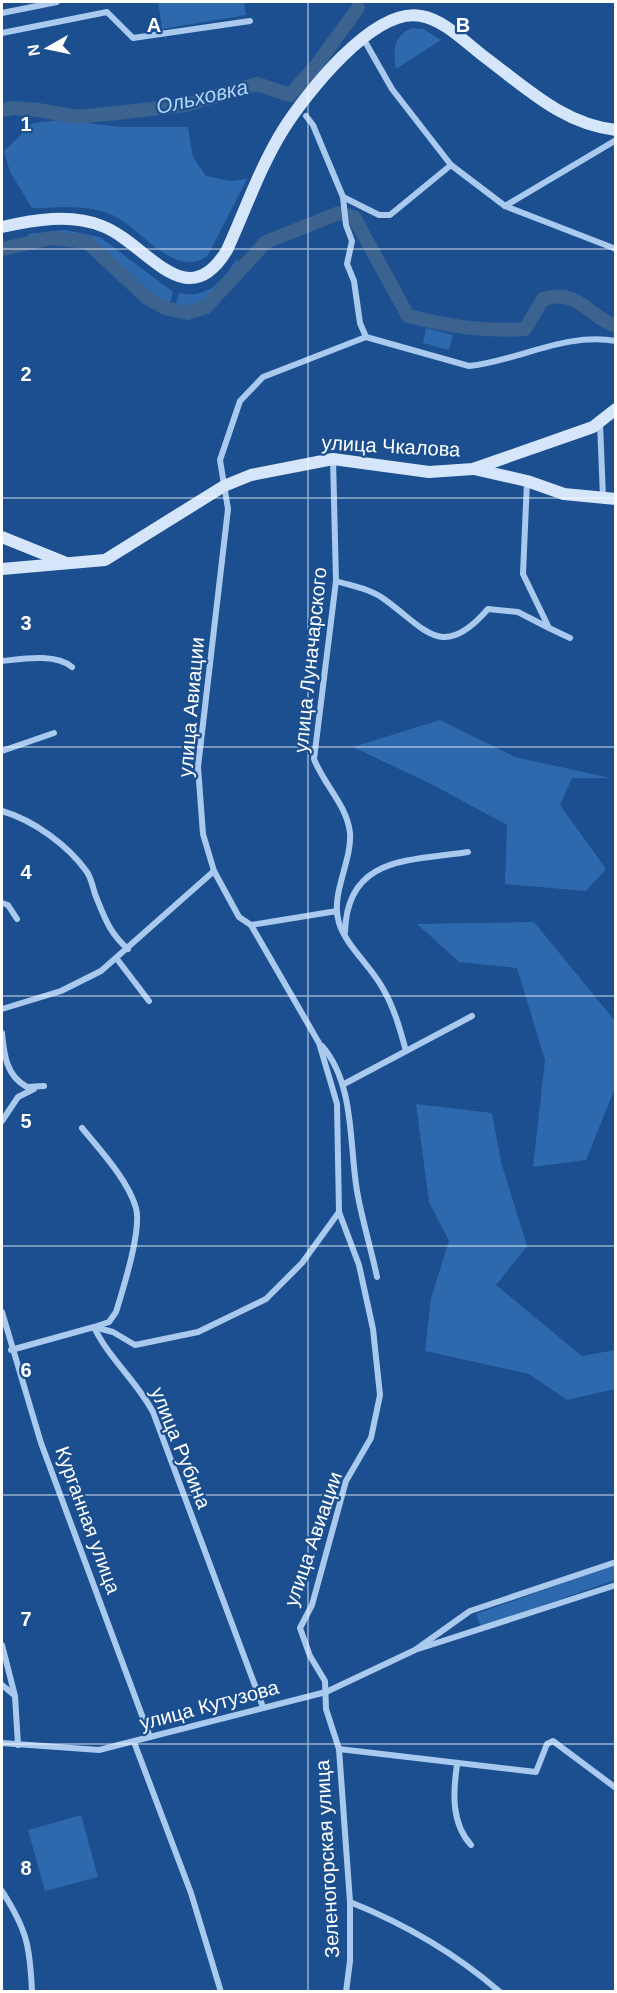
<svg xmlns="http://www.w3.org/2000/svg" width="617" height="1993" font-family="Helvetica,sans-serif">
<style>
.green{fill:#2e69ad}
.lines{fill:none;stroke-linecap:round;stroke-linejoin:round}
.river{stroke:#3c6290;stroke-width:14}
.street{stroke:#a9c9ee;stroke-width:6}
.secondary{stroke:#d6e6fa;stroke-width:12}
.grid{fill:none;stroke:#fff;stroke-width:1.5;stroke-opacity:0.55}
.labels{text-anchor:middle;stroke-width:4.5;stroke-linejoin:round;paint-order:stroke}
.street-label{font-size:20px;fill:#fff;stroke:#1b4f8f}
.water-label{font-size:21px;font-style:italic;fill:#b5d3f5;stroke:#1b4f8f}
.grid-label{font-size:20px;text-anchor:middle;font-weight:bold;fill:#fff;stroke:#1b4f8f;stroke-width:4.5;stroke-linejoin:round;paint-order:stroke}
</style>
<rect width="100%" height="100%" fill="#1b4f8f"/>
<!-- green -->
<g class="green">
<path d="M158,2H244L246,15L162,29Z"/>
<path d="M412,28L423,29L441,40L396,69C393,51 393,36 412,28Z"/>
<path d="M61,120L121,127H188L193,157L206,176L231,181L247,179L208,255C176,282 140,226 110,214C86,204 57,208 32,208L10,172L4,151L33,123Z"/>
<path d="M65,230L100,237L173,292L169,306L149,295L88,240L51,236L30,240L28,234Z"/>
<path d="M236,260L241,264C222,285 206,313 175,307L179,293C207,299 222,282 236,260Z"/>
<path d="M426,328L453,335L449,350L423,343Z"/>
<path d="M440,720L515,757L610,778H572L560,805L606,869L586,891L505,884L507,825L435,786L353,747Z"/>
<path d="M534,922L615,1021V1088L586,1160L533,1167L545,1060L517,968L459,962L417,924Z"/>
<path d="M416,1104L492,1113L501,1162L527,1246L496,1285L582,1356L615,1350V1389L567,1400L529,1374L425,1351L431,1298L449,1241L429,1202Z"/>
<path d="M615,1565V1580L481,1627L476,1614Z"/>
<path d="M81,1815L98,1877L45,1891L28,1830Z"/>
</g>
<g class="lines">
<!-- river -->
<g class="river">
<path d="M2,110L13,108L38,110L77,117L117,113L186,105L257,84L290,95L315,67L358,8"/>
<path d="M2,249L52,238L87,242L147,298L165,308L187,313L206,307L266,242L339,213L354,217L408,316C448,326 483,332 525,329L543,299C579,288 587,316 616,326"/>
</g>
<!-- street -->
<g class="street">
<path d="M2,13L57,2"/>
<path d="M2,33L107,12L133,38L250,21"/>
<path d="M363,38L392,89L451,165L505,206L616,249"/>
<path d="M306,116L313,125L343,197L346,225L352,241L347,264L354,281L360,323L366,337"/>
<path d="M343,197L379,215H390L451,165"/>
<path d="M505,206L616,140"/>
<path d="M600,423L603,497"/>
<path d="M333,459L336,581L314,759C324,785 347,805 350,833C352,862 330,894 339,923C347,947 370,965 382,987C394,1007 400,1029 406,1051"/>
<path d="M527,481L523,574L549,628L570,638"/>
<path d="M336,581C352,586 371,589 384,599C426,629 442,662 488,609L518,612L549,628"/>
<path d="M2,661C22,659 55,653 72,667"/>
<path d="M2,751L54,733"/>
<path d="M2,811C33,820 68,845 87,872C91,878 93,887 95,894C104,916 109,933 128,949"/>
<path d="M2,903L8,905L17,919"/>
<path d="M251,925L337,911"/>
<path d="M345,932C347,856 409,861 468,852"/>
<path d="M117,959L149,1001"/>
<path d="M2,1009L61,991L101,971L214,871"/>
<path d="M2,1033C4,1054 6,1076 27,1087L44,1086"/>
<path d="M322,1046C355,1084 349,1144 357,1191C362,1220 371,1248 377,1277"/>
<path d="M344,1084L472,1016"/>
<path d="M2,1121L18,1097L34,1089"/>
<path d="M82,1128C100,1150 128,1180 136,1208C142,1230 123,1289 116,1312L109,1322L94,1327C109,1359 136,1380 153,1412L263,1707"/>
<path d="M2,1312L41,1443L150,1737"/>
<path d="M11,1350L94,1327L113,1332L135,1345L198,1332L266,1299L302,1263L339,1212"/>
<path d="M2,1645L15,1696L18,1745"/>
<path d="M418,1649L616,1585"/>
<path d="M2,1685L14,1695"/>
<path d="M134,1742L191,1893L221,1992"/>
<path d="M2,1743L99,1750L326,1692L415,1650L470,1611L616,1562"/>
<path d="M339,1749L536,1772L547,1744L553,1741L616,1788"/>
<path d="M457,1765C453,1792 451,1823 471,1845"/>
<path d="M2,1891C27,1930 30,1946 32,1992"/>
<path d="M350,1902C405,1924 455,1953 500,1992"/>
<path d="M346,1992L350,1961V1902L339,1749L326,1709L325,1681L310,1656L300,1628L312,1605L346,1481L371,1438L380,1395L373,1329L359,1265L339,1212L337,1104L330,1080L319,1043L251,925L239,917L214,871L203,834L198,767L228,509L220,460L240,401L263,377L366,337L469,366C518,361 565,332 616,341"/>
</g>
<!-- secondary -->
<g class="secondary">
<path d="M2,227C33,220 71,213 102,226C147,243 186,318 227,250C245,211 260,167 283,130C305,95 374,6 421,16C445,20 467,44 486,58C526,88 563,124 616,130"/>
<path d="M474,469L527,481L564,494L616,499"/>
<path d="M2,537L64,562"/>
<path d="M2,569L105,560L224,486L251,475L333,459L429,472L473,469L593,427L616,409"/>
</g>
</g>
<!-- grid -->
<path class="grid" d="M308,2V1992M2,249H616M2,498H616M2,747H616M2,996H616M2,1246H616M2,1495H616M2,1744H616"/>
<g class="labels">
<!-- street labels -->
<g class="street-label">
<text transform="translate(391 446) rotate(3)" y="7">улица Чкалова</text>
<text transform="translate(310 660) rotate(-84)" y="7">улица Луначарского</text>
<text transform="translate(191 707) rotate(-85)" y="7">улица Авиации</text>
<text transform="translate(181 1448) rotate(68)" y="7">улица Рубина</text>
<text transform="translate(88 1520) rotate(70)" y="7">Курганная улица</text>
<text transform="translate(313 1539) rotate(-71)" y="7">улица Авиации</text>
<text transform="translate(209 1705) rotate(-15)" y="7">улица Кутузова</text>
<text transform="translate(327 1859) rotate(-93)" y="7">Зеленогорская улица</text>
</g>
<!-- water labels -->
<g class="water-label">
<text transform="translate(202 97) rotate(-13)" y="7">Ольховка</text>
</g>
</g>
<g class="grid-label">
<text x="154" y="32">A</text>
<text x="463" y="32">B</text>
<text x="26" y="131">1</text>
<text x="26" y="381">2</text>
<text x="26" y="630">3</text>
<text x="26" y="879">4</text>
<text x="26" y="1128">5</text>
<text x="26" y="1377">6</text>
<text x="26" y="1626">7</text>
<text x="26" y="1875">8</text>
</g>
<!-- border -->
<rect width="617" height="1993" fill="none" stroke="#ffffff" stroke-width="6"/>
<!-- north arrow -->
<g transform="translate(48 48) rotate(261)" stroke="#1b4f8f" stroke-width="4.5" paint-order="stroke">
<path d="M0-4.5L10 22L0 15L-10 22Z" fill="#ffffff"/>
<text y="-9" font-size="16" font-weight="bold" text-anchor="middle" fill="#ffffff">N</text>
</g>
</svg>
